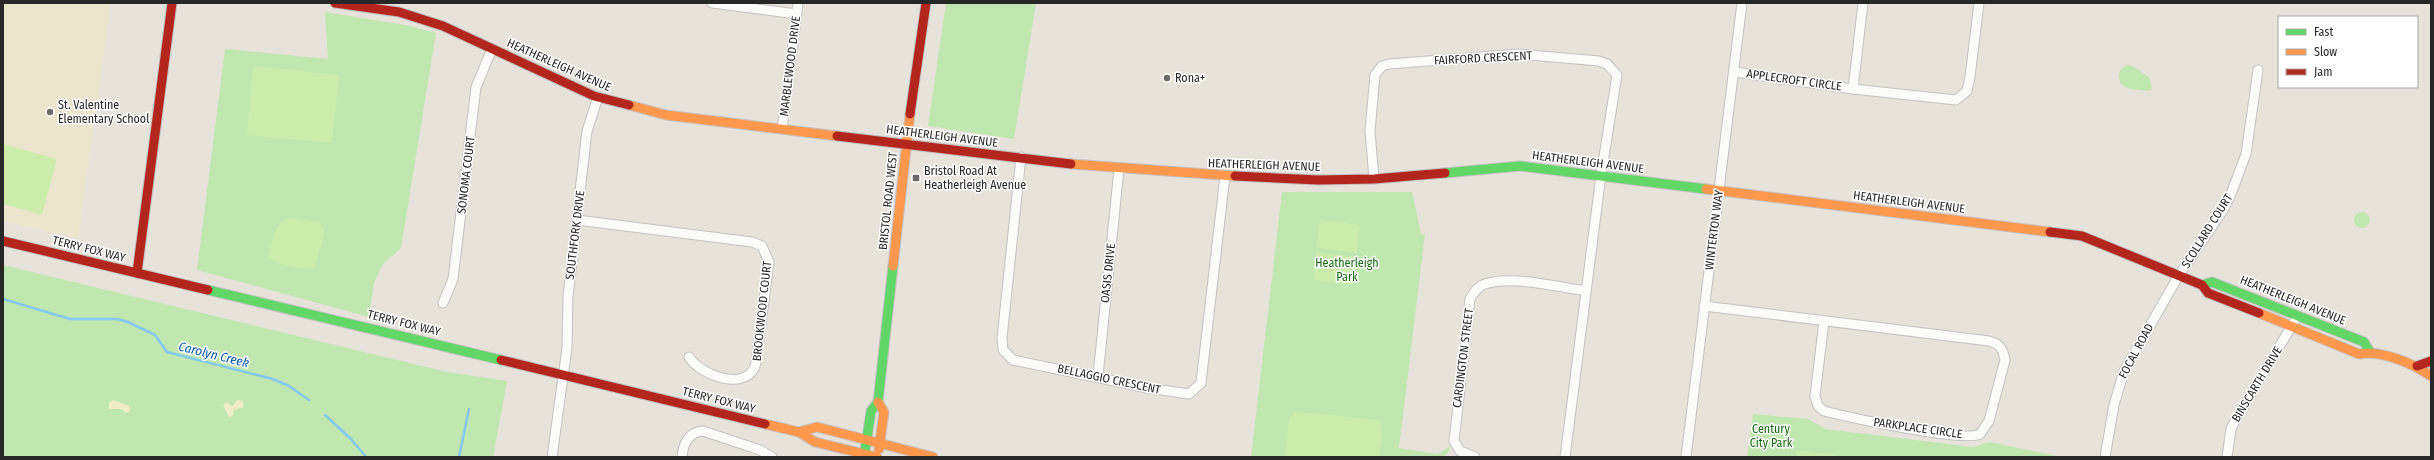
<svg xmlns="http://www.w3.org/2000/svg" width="2434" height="460" font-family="'Fira Sans Condensed',sans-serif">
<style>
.education{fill:#ece5ce}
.green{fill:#bfe7af}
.sand{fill:#efecc6}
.pitch{fill:#ccecac}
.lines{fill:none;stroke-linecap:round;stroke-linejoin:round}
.stream{stroke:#85c8f2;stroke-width:2.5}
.street-casing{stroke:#c3c1c2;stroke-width:11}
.fast-casing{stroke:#c3c1c2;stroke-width:11}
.slow-casing{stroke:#c3c1c2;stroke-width:11}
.jam-casing{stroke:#c3c1c2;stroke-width:11}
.street{stroke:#fbfbfa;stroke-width:9}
.fast{stroke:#63d668;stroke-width:9}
.slow{stroke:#ff974d;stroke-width:9}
.jam{stroke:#b3261e;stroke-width:9}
.poi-dot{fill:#6a6966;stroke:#fff;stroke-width:1.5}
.labels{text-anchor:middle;stroke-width:3;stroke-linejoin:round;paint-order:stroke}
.street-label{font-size:12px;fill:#272727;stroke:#fff}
.poi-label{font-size:12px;fill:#272727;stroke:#fff;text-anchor:start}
.park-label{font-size:12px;fill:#186a11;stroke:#fff}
.water-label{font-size:13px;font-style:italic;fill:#0056a2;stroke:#fff}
</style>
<rect width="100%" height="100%" fill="#e7e3db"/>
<!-- education -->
<path class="education" d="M3,3H111L78,239L3,221Z"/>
<!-- green -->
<g class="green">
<path d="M946,3H1036L1014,139L928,126Z"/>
<path d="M325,12L405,25L436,33L401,248L382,265L374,283L369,317L197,270L225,49L328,59Z"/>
<path d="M2127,65L2134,67L2150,78L2152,89L2149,91C2139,89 2120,91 2119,78C2118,71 2122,68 2127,65Z"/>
<path d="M1282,192H1412L1421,234H1425L1399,448L1438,454L1450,446L1449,451L1443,457H1251Z"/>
<circle cx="2362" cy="220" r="8"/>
<path d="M3,265L447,372L507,381L493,457H3Z"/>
<path d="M1753,414L1808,419L1825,429L1973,447L1990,442L2061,457H1747Z"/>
</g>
<!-- sand -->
<g class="sand">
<path d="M114,400L129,406L130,411L126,413L121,409H109V402Z"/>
<path d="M238,400L243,401L244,407L234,410L233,416L229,417L223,405L227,402L232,406Z"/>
</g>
<!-- pitch -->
<g class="pitch">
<path d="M253,66L339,75L332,143L247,135Z"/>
<path d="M3,144L57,159L42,215L3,204Z"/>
<path d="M289,218L320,222L325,231L315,267C305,271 275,265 269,256C272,241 273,224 289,218Z"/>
<path d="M1320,220L1360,225L1357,253L1316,248Z"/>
<path d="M1316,252L1357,257L1353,285L1313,280Z"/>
<path d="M1296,412L1381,420L1382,441L1379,457H1285L1289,418Z"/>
<path d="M1797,450L1847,457H1796Z"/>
</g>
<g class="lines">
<!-- stream -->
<g class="stream">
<path d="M3,299L70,319H117L128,322L155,335L167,352L273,379L289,386L309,400"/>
<path d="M325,415L351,439L366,457"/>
<path d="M459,457L469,409"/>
</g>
<!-- street casing -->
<g class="street-casing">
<g id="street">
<path d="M712,3L797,14"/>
<path d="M1735,72L1853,89L1956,100L1967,91L1970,77L1979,3"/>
<path d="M1853,89L1863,3"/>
<path d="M782,129L798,3"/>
<path d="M1021,157L1002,338L1003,350L1013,360L1148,388L1189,394L1201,383L1225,176"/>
<path d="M1374,179L1370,131L1375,75L1382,66L1389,64L1519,54L1599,61L1607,64L1617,75L1601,175L1565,457"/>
<path d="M577,220L752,242L762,246L769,262L756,363C748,393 701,376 689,357"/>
<path d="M443,303L453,279L476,87L492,49"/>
<path d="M1704,306L1989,341C2000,344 2003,349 2005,360L1989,421L1980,434C1964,443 1848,417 1824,411L1818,406L1815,396L1824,321"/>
<path d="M1098,376L1119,169"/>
<path d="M552,457L567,348L568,296L587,131L598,97"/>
<path d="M682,457C683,445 688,432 703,431L760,450L772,457"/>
<path d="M1475,457L1460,451L1454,441L1470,299C1474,292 1478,286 1485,284C1512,275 1558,287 1586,291"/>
<path d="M1686,457L1742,3"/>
<path d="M2105,457L2114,405L2124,371L2179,275L2223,210L2231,194L2246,154L2258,70"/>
<path d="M2227,457L2231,429L2235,421L2294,322"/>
</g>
</g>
<!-- fast casing -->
<g class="fast-casing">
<g id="fast">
<path d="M1445,173L1520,166L1706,189"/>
<path d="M2202,285L2212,282L2364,342L2370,352"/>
<path d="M208,290L501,360"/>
<path d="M864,457L871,411L878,402L893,266"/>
</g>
</g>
<!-- slow casing -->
<g class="slow-casing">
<g id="slow">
<path d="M629,105L666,115L837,136"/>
<path d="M1071,164L1235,176"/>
<path d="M1706,189L2050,232"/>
<path d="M893,266L910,114"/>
<path d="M2259,313L2359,354C2382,350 2412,363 2431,376"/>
<path d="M878,402L884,412L879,449"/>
<path d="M765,424L799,432L815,442L877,457"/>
<path d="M799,432L817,427L933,457"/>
</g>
</g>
<!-- jam casing -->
<g class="jam-casing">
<g id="jam">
<path d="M335,3L399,12L443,26L594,96L629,105"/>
<path d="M910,114L926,3"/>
<path d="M837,136L1071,164"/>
<path d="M1235,176L1318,180L1374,179L1445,173"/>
<path d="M2050,232L2082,236L2202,285L2208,293L2259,313"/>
<path d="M3,241L208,290"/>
<path d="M137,273L172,3"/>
<path d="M501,360L765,424"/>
<path d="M2417,366L2431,361"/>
</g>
</g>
<!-- street -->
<use href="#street" class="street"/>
<!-- fast -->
<use href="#fast" class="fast"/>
<!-- slow -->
<use href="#slow" class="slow"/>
<!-- jam -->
<use href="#jam" class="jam"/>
</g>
<!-- markers -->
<g class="poi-dot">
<circle cx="1167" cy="78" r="4"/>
<circle cx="50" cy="112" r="4"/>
<rect x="912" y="174" width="8" height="8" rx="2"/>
</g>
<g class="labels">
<!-- street labels -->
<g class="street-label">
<text transform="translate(1483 58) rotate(-3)" y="4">FAIRFORD CRESCENT</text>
<text transform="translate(559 65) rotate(24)" y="4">HEATHERLEIGH AVENUE</text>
<text transform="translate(790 66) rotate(-83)" y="4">MARBLEWOOD DRIVE</text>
<text transform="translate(1794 80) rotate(8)" y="4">APPLECROFT CIRCLE</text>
<text transform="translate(942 136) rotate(7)" y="4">HEATHERLEIGH AVENUE</text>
<text transform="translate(1588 162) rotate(7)" y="4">HEATHERLEIGH AVENUE</text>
<text transform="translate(1264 165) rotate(2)" y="4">HEATHERLEIGH AVENUE</text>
<text transform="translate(466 175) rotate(-83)" y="4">SONOMA COURT</text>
<text transform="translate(888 201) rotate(-84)" y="4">BRISTOL ROAD WEST</text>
<text transform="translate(1909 202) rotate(7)" y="4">HEATHERLEIGH AVENUE</text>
<text transform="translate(1714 230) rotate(-83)" y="4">WINTERTON WAY</text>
<text transform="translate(2207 231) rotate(-58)" y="4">SCOLLARD COURT</text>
<text transform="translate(575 235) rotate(-83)" y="4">SOUTHFORK DRIVE</text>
<text transform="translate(89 249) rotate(14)" y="4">TERRY FOX WAY</text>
<text transform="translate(1108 273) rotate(-84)" y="4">OASIS DRIVE</text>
<text transform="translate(2293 300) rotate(22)" y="4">HEATHERLEIGH AVENUE</text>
<text transform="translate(762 311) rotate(-84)" y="4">BROOKWOOD COURT</text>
<text transform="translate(404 323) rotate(14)" y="4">TERRY FOX WAY</text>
<text transform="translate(2136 351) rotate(-62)" y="4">FOCAL ROAD</text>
<text transform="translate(1463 358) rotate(-83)" y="4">CARDINGTON STREET</text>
<text transform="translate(1109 379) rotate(12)" y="4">BELLAGGIO CRESCENT</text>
<text transform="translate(2257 384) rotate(-59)" y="4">BINSCARTH DRIVE</text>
<text transform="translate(719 400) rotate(14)" y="4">TERRY FOX WAY</text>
<text transform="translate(1918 428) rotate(8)" y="4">PARKPLACE CIRCLE</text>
</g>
<!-- poi labels -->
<g class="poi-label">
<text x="1175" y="82">Rona+</text>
<text x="58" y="109">St. Valentine<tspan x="58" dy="14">Elementary School</tspan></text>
<text x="924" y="175">Bristol Road At<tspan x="924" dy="14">Heatherleigh Avenue</tspan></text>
</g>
<!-- park labels -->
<g class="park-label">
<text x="1347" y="267">Heatherleigh<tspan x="1347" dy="14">Park</tspan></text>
<text x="1771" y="433">Century<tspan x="1771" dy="14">City Park</tspan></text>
</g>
<!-- water labels -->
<g class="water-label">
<text transform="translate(214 354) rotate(14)" y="5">Carolyn Creek</text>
</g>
</g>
<!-- border -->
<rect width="2434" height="460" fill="none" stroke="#272727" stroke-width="8"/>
<!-- legend -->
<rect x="2278" y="16" width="140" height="72" fill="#ffffff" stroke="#a9a9a9"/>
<rect x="2286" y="29" width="20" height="6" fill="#63d668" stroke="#a9a9a9"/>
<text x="2314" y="36" font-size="12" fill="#272727">Fast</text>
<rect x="2286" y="49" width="20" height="6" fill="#ff974d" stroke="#a9a9a9"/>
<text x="2314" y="56" font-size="12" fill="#272727">Slow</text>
<rect x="2286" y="69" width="20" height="6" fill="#b3261e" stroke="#a9a9a9"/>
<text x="2314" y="76" font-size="12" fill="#272727">Jam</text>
</svg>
